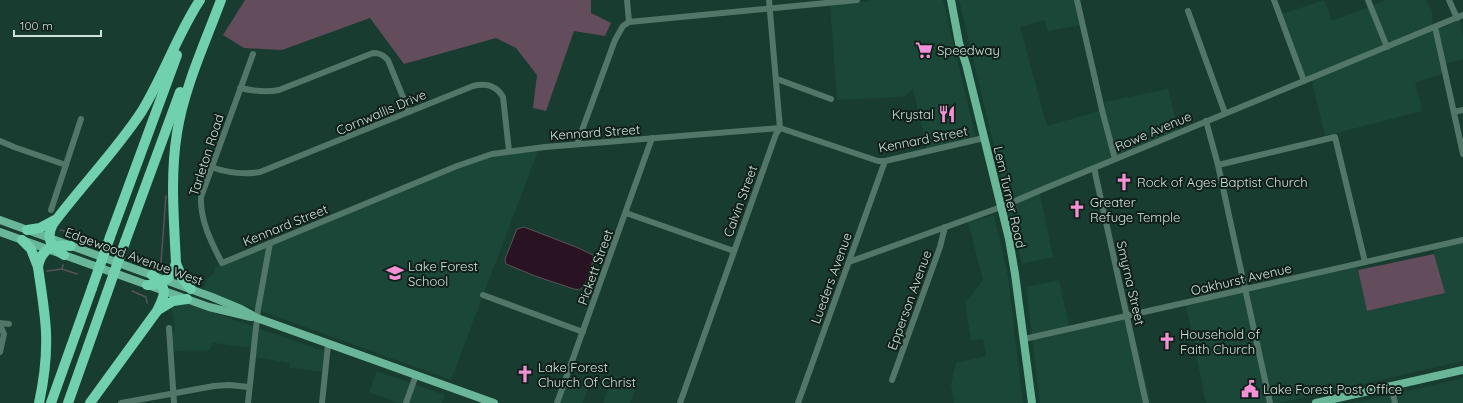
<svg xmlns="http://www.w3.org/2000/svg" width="1463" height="403" font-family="Quicksand,sans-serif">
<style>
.built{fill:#1a4737}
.green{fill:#634c5b}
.water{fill:#291323;stroke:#5b515a}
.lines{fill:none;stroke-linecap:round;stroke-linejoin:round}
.stream{stroke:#5b515a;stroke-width:1.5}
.minor{stroke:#527667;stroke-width:6}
.major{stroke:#69b699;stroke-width:8}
.highway{stroke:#71d0ad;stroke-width:10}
.highway-bridge{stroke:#71d0ad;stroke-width:10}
.labels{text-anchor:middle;stroke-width:4;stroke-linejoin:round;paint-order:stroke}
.poi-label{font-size:13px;fill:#cfe3da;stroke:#101f19;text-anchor:start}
.street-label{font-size:13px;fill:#cfe3da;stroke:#101f19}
</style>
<rect width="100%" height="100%" fill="#183c2f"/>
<!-- built -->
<g class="built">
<path d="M869,0H943L977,143L928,154L913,89L903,97L837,100L830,5L869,1Z"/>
<path d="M959,0H1075L1081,25L1048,31L1044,20L1020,27L1047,126L1106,109L1104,102L1168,89L1180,135L1040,194L1053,257L1022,264Z"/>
<path d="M1324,0L1332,21L1386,0H1426L1432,11L1433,32L1460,20L1463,37V59L1441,65L1443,74L1415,82L1422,111L1325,136L1312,81L1307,83L1282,14Z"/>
<path d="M538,151L451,380L203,290L207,279L215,273L214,268L471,163L493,157Z"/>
<path d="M994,215L1008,276L1023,403H954L951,385L956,363L986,356L983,339L971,341L965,303L983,280L968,222Z"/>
<path d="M1463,237V361L1280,403H1206L1185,301L1356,262L1367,311L1444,293L1432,244Z"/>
<path d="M1059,280L1069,326L1129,313L1151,403H1040L1026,287Z"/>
<path d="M182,303L189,304L324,351L323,372L290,368V363L254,357L255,348L213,343L210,350L174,351L172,337L175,329L171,305Z"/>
<path d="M377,371L445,395L442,403H398L369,392Z"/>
<path d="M613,375L637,384L630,403H603Z"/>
<path d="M1463,378V403H1352L1451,381Z"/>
<path d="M563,379L588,388L583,403H554Z"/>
</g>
<!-- green -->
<g class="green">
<path d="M245,0H591V13L611,23L605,36L574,31L546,111L533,108L537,75L516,48L496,38L404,64L370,18L282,50L244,48L223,35Z"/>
<path d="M1434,254L1445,293L1367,311L1358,270Z"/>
</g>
<!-- water -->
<path class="water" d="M524,227L576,247L593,255C594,261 587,287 580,289C580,290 574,289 574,289L535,276L506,264L505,259L517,229Z"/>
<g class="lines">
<!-- stream -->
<g class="stream">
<path d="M60,230L75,233L89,240"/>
<path d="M73,237L76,230"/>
<path d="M138,260C145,261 155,268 161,262L166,196"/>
<path d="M62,269L63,265"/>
<path d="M47,271L62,269L77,274"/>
<path d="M132,291L146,297L147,303"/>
</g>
<!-- minor -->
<g class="minor">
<path d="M627,0L629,22"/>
<path d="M1077,0L1103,114L1115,159"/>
<path d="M1274,0L1304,81"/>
<path d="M1368,0L1387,47"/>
<path d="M1449,0L1457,18"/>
<path d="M1188,11L1225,113"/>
<path d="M1435,27L1463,154"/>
<path d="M253,54L201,197C200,220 211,242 222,263L457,166L492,154L545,147L780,128L878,161H885L984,138"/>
<path d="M777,79L831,99"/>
<path d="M240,88C253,91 265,93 279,90L373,53C380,53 383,55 388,60L409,112"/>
<path d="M1454,112L1463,110"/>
<path d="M1206,121L1218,165L1270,403"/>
<path d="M0,141L14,147L66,165"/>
<path d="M577,144L615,40L623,26L629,22L857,0"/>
<path d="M1218,165L1335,137L1365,262"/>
<path d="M211,167C228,173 243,175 260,172L473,86C486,83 496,85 503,97L509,151"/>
<path d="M1094,168L1146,403"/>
<path d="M51,210L81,119"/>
<path d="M626,213L734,251"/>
<path d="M849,262L1001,207L1048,187L1463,15"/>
<path d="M483,295L583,332"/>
<path d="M0,323L9,324"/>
<path d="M0,325L4,334L0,352"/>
<path d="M169,328L174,403"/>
<path d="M1024,339L1463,240"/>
<path d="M892,380L940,247L945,227"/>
<path d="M1391,386L1395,403"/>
<path d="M121,403L214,386L229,385L249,387"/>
<path d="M248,403L258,309L270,243"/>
<path d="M322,403L328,345"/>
<path d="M406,403L416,375"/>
<path d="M557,403L652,138"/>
<path d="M680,403L776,134L780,128L769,0"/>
<path d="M798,403L885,161"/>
</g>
<!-- major -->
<g class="major">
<path d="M951,0L959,43L966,64L1009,239L1015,274L1032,403"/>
<path d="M0,220L212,297L241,309L257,318L494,403"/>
<path d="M0,232L209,307L251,317"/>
<path d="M1316,403L1463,370"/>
</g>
<!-- highway -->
<g class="highway">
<path d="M27,230L40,228L55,220"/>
<path d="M110,237L177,55"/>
<path d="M22,240L31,249L38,267"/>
<path d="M125,242L180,92"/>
<path d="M64,255C51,246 45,239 53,224C82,185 116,151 142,111C164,75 177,35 200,0"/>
<path d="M176,263L182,278L191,289"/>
<path d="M147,285C163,285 171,279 176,263C174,220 170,176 177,133C184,88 205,43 221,0"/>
<path d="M158,310L173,301L187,299"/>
<path d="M39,403C44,380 47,355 46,332C45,311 41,289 38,267C41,248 54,244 71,246"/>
<path d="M51,403L92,288"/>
<path d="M68,403L107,293"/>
<path d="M90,403L157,311C165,295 169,288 152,275"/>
</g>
<!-- highway-bridge -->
<g class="highway-bridge">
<path d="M92,288L110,237"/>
<path d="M107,293L125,242"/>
</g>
</g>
<!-- icons -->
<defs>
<g id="supermarket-bare" transform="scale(1.38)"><path d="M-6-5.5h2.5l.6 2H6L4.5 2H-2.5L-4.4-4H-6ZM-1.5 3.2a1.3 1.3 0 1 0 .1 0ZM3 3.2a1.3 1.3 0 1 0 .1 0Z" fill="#f391d6" stroke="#101f19" stroke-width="2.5" paint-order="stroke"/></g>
<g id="restaurant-bare" transform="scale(1.38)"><path d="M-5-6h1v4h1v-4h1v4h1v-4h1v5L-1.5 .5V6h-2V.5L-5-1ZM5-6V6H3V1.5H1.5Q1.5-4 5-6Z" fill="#f391d6" stroke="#101f19" stroke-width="2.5" paint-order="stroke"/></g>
<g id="church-bare" transform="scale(1.38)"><path d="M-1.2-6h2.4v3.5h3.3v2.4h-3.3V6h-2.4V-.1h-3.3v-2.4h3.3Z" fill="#f391d6" stroke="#101f19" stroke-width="2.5" paint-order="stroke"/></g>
<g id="school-bare" transform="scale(1.38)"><path d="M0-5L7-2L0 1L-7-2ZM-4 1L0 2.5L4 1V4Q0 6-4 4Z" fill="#f391d6" stroke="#101f19" stroke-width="2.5" paint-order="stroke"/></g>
<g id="civic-bare" transform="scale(1.38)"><path d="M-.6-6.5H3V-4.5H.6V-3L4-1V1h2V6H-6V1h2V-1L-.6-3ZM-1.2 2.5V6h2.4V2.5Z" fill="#f391d6" stroke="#101f19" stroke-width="2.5" paint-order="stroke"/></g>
</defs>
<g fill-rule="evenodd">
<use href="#supermarket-bare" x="924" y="50"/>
<use href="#restaurant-bare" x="947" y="114"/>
<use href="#church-bare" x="1124" y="182"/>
<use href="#church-bare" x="1077" y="209"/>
<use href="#school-bare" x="395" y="273"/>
<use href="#church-bare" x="1167" y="341"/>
<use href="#church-bare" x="525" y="374"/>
<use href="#civic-bare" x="1250" y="389"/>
</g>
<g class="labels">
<!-- poi labels -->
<g class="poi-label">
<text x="937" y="55">Speedway</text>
<text x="934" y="119" text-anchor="end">Krystal</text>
<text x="1137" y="187">Rock of Ages Baptist Church</text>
<text x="1090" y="207">Greater<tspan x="1090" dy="15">Refuge Temple</tspan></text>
<text x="408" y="271">Lake Forest<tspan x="408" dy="15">School</tspan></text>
<text x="1180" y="339">Household of<tspan x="1180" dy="15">Faith Church</tspan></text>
<text x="538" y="372">Lake Forest<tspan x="538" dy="15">Church Of Christ</tspan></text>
<text x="1263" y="394">Lake Forest Post Office</text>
</g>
<!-- street labels -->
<g class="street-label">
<text transform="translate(381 112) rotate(-23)" y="5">Cornwallis Drive</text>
<text transform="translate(1153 131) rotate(-23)" y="5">Rowe Avenue</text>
<text transform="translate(595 132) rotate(-4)" y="5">Kennard Street</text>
<text transform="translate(923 139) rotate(-11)" y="5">Kennard Street</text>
<text transform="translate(206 155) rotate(-72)" y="5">Tarleton Road</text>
<text transform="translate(1010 197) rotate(77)" y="5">Lem Turner Road</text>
<text transform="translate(740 201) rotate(-70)" y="5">Calvin Street</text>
<text transform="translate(285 225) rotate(-22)" y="5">Kennard Street</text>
<text transform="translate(134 256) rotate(20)" y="5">Edgewood Avenue West</text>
<text transform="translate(595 267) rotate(-70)" y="5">Pickett Street</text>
<text transform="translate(831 278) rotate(-70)" y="5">Lueders Avenue</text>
<text transform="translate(1241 279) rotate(-13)" y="5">Oakhurst Avenue</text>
<text transform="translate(1131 283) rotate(77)" y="5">Smyrna Street</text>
<text transform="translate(909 300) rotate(-70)" y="5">Epperson Avenue</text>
</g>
</g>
<!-- scale -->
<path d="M14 30v6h87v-6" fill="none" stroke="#cfe3da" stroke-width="2"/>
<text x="20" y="30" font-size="12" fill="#cfe3da" stroke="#101f19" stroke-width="3" paint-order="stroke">100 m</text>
</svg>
